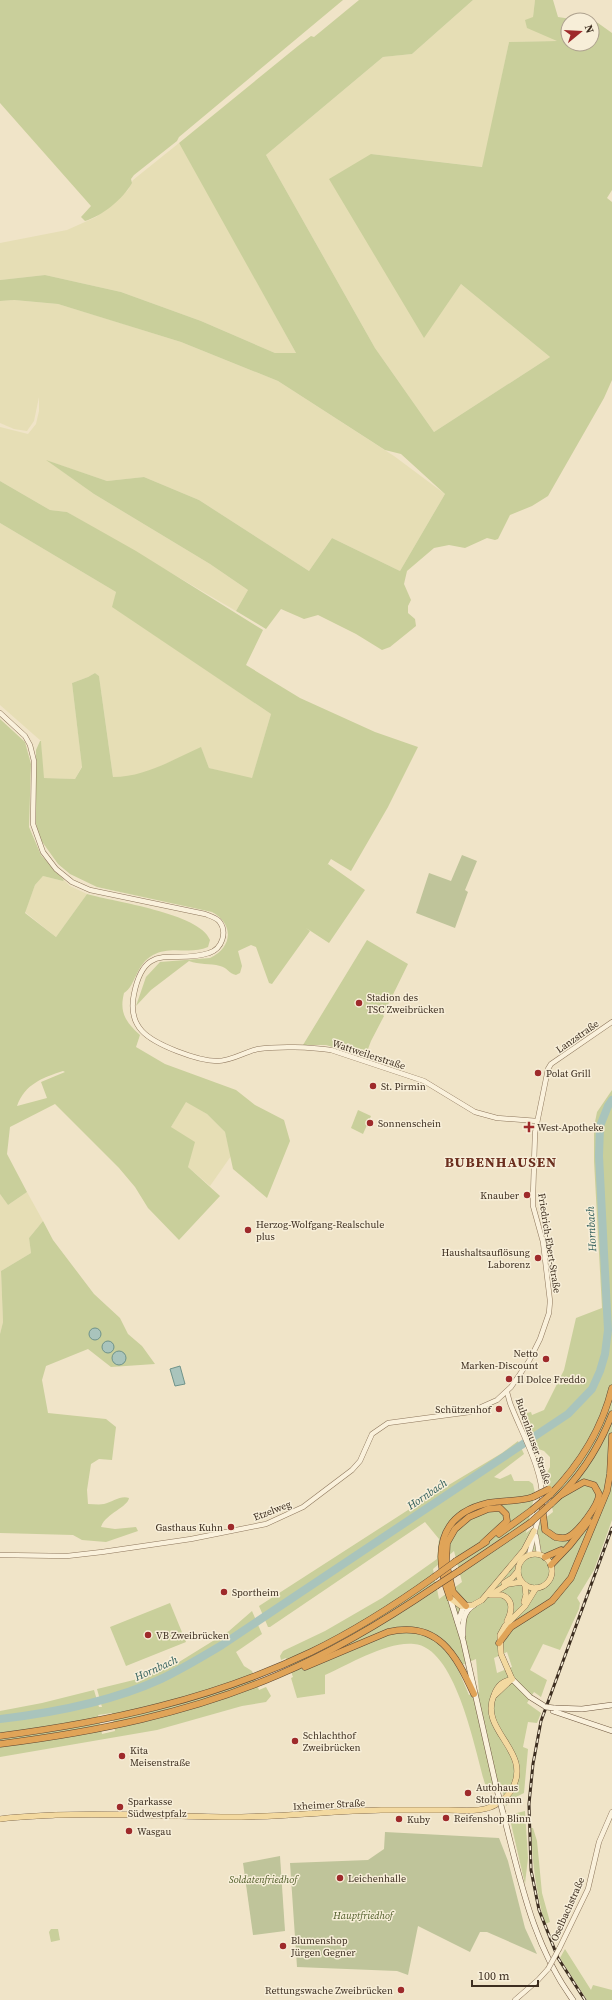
<svg xmlns="http://www.w3.org/2000/svg" width="612" height="2000" font-family="'Source Serif 4',serif">
<style>
.farmland{fill:#e6deb5}
.green{fill:#c9cf9b;fill-rule:evenodd}
.cemetery{fill:#bfc49a}
.water{fill:#a9c4bc;stroke:#6f938a}
.lines{fill:none;stroke-linecap:round;stroke-linejoin:round}
.river{stroke:#a9c4bc;stroke-width:8}
.tertiary-casing{stroke:#8d765c;stroke-width:5.5}
.secondary-casing{stroke:#6f573f;stroke-width:6}
.primary-casing{stroke:#5b4430;stroke-width:6}
.motorway-casing{stroke:#5b4430;stroke-width:7}
.tertiary{stroke:#faf1dc;stroke-width:4.5}
.secondary{stroke:#faf1dc;stroke-width:5}
.primary{stroke:#f3d9a0;stroke-width:5.5}
.motorway{stroke:#e0a458;stroke-width:6}
.rail-casing{stroke:#3d2e20;stroke-width:3}
.rail{stroke:#f7eed8;stroke-width:1.5;stroke-dasharray:4.5;stroke-linecap:butt}
.tertiary-bridge-casing{stroke:#8d765c;stroke-width:5.5;stroke-linecap:butt}
.secondary-bridge-casing{stroke:#6f573f;stroke-width:6;stroke-linecap:butt}
.motorway-bridge-casing{stroke:#5b4430;stroke-width:7;stroke-linecap:butt}
.tertiary-bridge{stroke:#faf1dc;stroke-width:4.5}
.secondary-bridge{stroke:#faf1dc;stroke-width:5}
.motorway-bridge{stroke:#e0a458;stroke-width:6}
.poi-dot{fill:#9e2a2b;stroke:#f7eed8;stroke-width:1.5}
.labels{text-anchor:middle;stroke-width:3;stroke-linejoin:round;paint-order:stroke}
.poi-label{font-size:10px;fill:#3d2e20;stroke:#f7eed8;text-anchor:start}
.street-label{font-size:10px;fill:#3d2e20;stroke:#f7eed8}
.park-label{font-size:10px;font-style:italic;fill:#4d5a26;stroke:#f7eed8}
.water-label{font-size:11px;font-style:italic;fill:#2f5d5a;stroke:#f7eed8}
.district-label{font-size:14px;font-weight:bold;letter-spacing:1px;fill:#6b2e1e;stroke:#f7eed8}
</style>
<rect width="100%" height="100%" fill="#f0e4c8"/>
<!-- farmland -->
<g class="farmland">
<path d="M473,0H535L533,17L558,41L509,42L483,167L371,154L424,337L461,284L550,357L434,432L375,348L266,155L383,57L412,54Z"/>
<path d="M179,143L204,186L296,353H275L201,321L121,292L45,275L0,280V243L67,230L96,217L128,190L133,180Z"/>
<path d="M14,300L58,304L104,318L181,342L278,381L394,456L445,494L400,571L332,538L309,571L199,500L144,477L107,481L48,461L94,494L210,564L248,590L236,611L67,512L50,510L0,481V427L28,434L36,424L39,411V397L34,421L27,431L14,429L0,423V301Z"/>
<path d="M0,523L116,592L113,607L271,714L252,779L209,768L201,748L145,773L129,777H113L99,676L95,673L88,677L72,683L82,766L75,779L43,778L41,741L0,705Z"/>
<path d="M43,876L63,881L64,880L70,886L87,894L56,937L25,912L35,885Z"/>
<path d="M186,1101L207,1114L225,1132L231,1156L210,1186L188,1167L171,1127Z"/>
<path d="M27,1192L43,1221L29,1238L31,1253L1,1271L3,1322L0,1334V1194L8,1205Z"/>
</g>
<!-- green -->
<g class="green">
<path d="M0,0H343L179,137L177,141L134,175L131,179L132,183C123,199 102,216 85,221L81,217L91,206L0,103Z"/>
<path d="M359,0H473L412,54L383,57L266,155L375,348L434,432L550,357L461,284L424,338L329,179L371,154L482,167L509,42L557,41L527,28L525,20L533,17L535,0H553L558,17L578,20H568V44H592V22L598,23L612,33V190L607,198L612,202V380L604,398L548,496L532,506L510,515L498,539L495,540L487,538L465,548L449,545L434,548L407,571L404,584L411,600L408,606V613L415,619L416,626L390,647L382,650L356,634L318,615L304,619L281,609L266,629L236,611L248,590L210,564L94,494L46,460L107,481L144,477L199,500L309,571L332,538L400,571L445,494L401,454L385,450L278,381L181,342L58,304L14,300L0,301V280L45,275L121,292L201,321L275,353H296L179,143L298,46L311,36L314,37Z"/>
<path d="M0,481L50,510L67,512L136,551L263,630L246,665L300,698L375,732L418,747L388,807L351,871L331,859L326,867L328,864L365,890L329,943L306,928L310,931L272,984L269,983L256,947L251,945L238,951L242,966L240,973L236,975C229,974 227,967 220,966C210,963 199,965 189,961L151,990L136,1006L146,977L160,962L210,958C233,947 234,924 212,912L97,887L70,874L58,864L38,836L36,823V750L40,741H41L44,778L75,779L82,767L72,683L88,677L95,673L99,676L113,777C145,777 172,760 201,747L209,768L252,778L271,714L112,607L116,592L0,523Z"/>
<path d="M0,719L25,742L31,764L29,827L41,855L64,880L63,881L43,876L35,885L25,913L56,937L87,894C114,902 200,913 210,940L208,947C190,955 171,945 153,955C135,965 136,986 124,993C119,1013 126,1022 140,1035L136,1047L165,1064L236,1090L255,1105L284,1120L290,1141L267,1198L233,1169L225,1132L207,1114L186,1102L171,1127L195,1142L188,1167L220,1196L179,1240L148,1208L135,1187L119,1168L55,1104L10,1127L7,1154L27,1192L8,1205L0,1194ZM63,1071L65,1072L41,1082L47,1098L17,1106C25,1084 42,1078 63,1071Z"/>
<path d="M367,940L408,964L383,1015L384,1016L371,1041L365,1057L326,1045H303Z"/>
<path d="M612,1090V1520L594,1570L577,1598L580,1603L579,1609L560,1650L543,1644L530,1670L547,1680L541,1697L534,1692L527,1703L541,1713L537,1723L528,1722L523,1747L528,1749L524,1793L514,1798L506,1806L501,1785L493,1787L485,1784C475,1750 456,1647 414,1644C387,1641 350,1664 325,1675V1694L297,1698L291,1678L293,1677L286,1658L281,1660L280,1656L283,1651L325,1631L382,1598L437,1559L439,1539L425,1522L270,1627H268L259,1606L422,1501L502,1453L518,1441L524,1454L494,1477L500,1479L511,1474L514,1481H529L533,1484L535,1493L526,1533L553,1512L546,1475L550,1467V1457L544,1451L533,1447L526,1430L527,1413L531,1412L532,1415L544,1410L564,1370L576,1318L602,1308L594,1161V1127L597,1112ZM454,1551L462,1582L439,1599L433,1569ZM507,1652L512,1667L497,1673L494,1658ZM476,1659L479,1692L469,1695L457,1667Z"/>
<path d="M358,1110L371,1116L363,1134L351,1128Z"/>
<path d="M43,1221L53,1240L94,1294L120,1318L128,1334L142,1346L155,1364L111,1367L88,1349L46,1366L42,1380L48,1413L106,1419L116,1427L112,1460L99,1459L91,1464L87,1490L88,1504C93,1504 99,1505 104,1504C112,1502 121,1495 129,1498C128,1507 105,1514 101,1527L115,1529L136,1527L138,1531L106,1542L82,1540L73,1535L0,1533V1334L3,1322L1,1271L31,1253L29,1238Z"/>
<path d="M170,1603L186,1642L126,1666L110,1627Z"/>
<path d="M252,1611L262,1634L236,1652L244,1666L252,1671L259,1690L266,1687L271,1696L266,1702L242,1706L157,1730L0,1757V1711L42,1703L94,1690L99,1707H102L97,1689L142,1678L179,1662L229,1631ZM112,1713L115,1731L102,1734L98,1715Z"/>
<path d="M525,1811L528,1858L525,1884L509,1815Z"/>
<path d="M531,1828H533L537,1841L542,1893L550,1922L545,1924C536,1892 532,1860 531,1828Z"/>
<path d="M51,1929H58L60,1940L51,1942L49,1932Z"/>
<path d="M565,1949L591,1990L593,1985L612,1990V2000H587L560,1958Z"/>
</g>
<!-- cemetery -->
<g class="cemetery">
<path d="M462,855L477,861L465,890L468,892L455,928L416,913L429,873L451,881Z"/>
<path d="M385,1832L499,1838L508,1861L525,1928L537,1954L487,1932H480L470,1952L418,1926L408,1975L397,1971L297,1967L290,1863L368,1860L384,1849Z"/>
<path d="M280,1856L285,1931L253,1935L243,1863Z"/>
</g>
<!-- water -->
<g class="water">
<circle cx="95" cy="1334" r="6"/>
<circle cx="108" cy="1347" r="6"/>
<circle cx="119" cy="1358" r="7"/>
<path d="M180,1366L185,1384L175,1386L170,1369Z"/>
</g>
<g class="lines">
<!-- river -->
<path class="river" d="M0,1719C52,1713 113,1701 161,1679C182,1669 202,1657 222,1645L568,1414L592,1389L600,1371L605,1354L608,1330L599,1156L600,1126L608,1106L612,1100"/>
<!-- tertiary casing -->
<g class="tertiary-casing">
<g id="tertiary">
<path d="M0,713L25,736L30,745L34,761L33,824L43,852L56,869L72,882L90,890L205,914C210,916 215,917 219,921C228,932 222,949 209,953C173,965 145,939 134,994C131,1008 132,1020 142,1031C155,1045 198,1061 217,1061C232,1061 244,1052 258,1049C278,1046 311,1047 331,1050L424,1081L475,1112L497,1118L537,1121"/>
<path d="M507,1392L510,1403C521,1432 545,1473 542,1504"/>
<path d="M536,1536L539,1554"/>
<path d="M0,1555L67,1556L102,1552L191,1539L266,1524L303,1507L352,1470L360,1461L372,1434L388,1423L470,1412L497,1400L511,1387L529,1361L540,1339L549,1313L550,1301L543,1242L533,1206V1196L535,1133L548,1069L551,1064L612,1022"/>
<path d="M529,1555L539,1515"/>
<path d="M559,1949L588,1889L599,1842L612,1812"/>
<path d="M515,2000L538,1980L548,1969"/>
</g>
</g>
<!-- secondary casing -->
<g class="secondary-casing">
<g id="secondary">
<path d="M450,1598L463,1640L496,1786"/>
<path d="M458,1622L463,1608L467,1607"/>
<path d="M463,1635C463,1624 462,1612 474,1605"/>
<path d="M512,1679L530,1697L546,1707"/>
<path d="M554,1708L582,1709L612,1705"/>
<path d="M553,1711L612,1731"/>
<path d="M503,1813C520,1878 532,1944 573,2000"/>
</g>
</g>
<!-- primary casing -->
<g class="primary-casing">
<g id="primary">
<circle cx="535" cy="1571" r="17"/>
<path d="M504,1583L512,1578L518,1571"/>
<path d="M492,1594L508,1584L522,1582"/>
<path d="M490,1595H502C514,1600 512,1611 507,1621"/>
<path d="M450,1598L461,1606L473,1605L482,1600L524,1550L534,1531"/>
<path d="M524,1602L526,1595L525,1585"/>
<path d="M512,1679L501,1654L500,1635L505,1626L525,1606L536,1588"/>
<path d="M495,1695L512,1679"/>
<path d="M0,1819C18,1816 37,1816 55,1815C111,1813 166,1816 221,1817C275,1818 328,1811 381,1810C404,1810 426,1810 449,1810C462,1810 476,1812 488,1808C498,1805 505,1799 511,1791C535,1751 478,1732 494,1695C498,1685 502,1682 512,1679"/>
</g>
</g>
<!-- motorway casing -->
<g class="motorway-casing">
<g id="motorway">
<path d="M550,1495C579,1465 602,1429 612,1388"/>
<path d="M551,1504C578,1480 599,1448 612,1414"/>
<path d="M542,1506L545,1530L555,1537C560,1538 564,1539 568,1537C578,1532 599,1505 599,1494L594,1485L584,1482L561,1495"/>
<path d="M499,1534L532,1510"/>
<path d="M545,1557L561,1550"/>
<path d="M456,1561L486,1542"/>
<path d="M551,1565L570,1545L589,1521"/>
<path d="M459,1571L530,1523"/>
<path d="M450,1598C434,1556 436,1515 488,1503C503,1500 519,1502 533,1497"/>
<path d="M466,1606L453,1592L446,1563L447,1543L455,1529L469,1517L488,1509L500,1508L506,1514L507,1521L483,1543"/>
<path d="M499,1643L511,1627L552,1601L571,1578L607,1491L610,1474L612,1436"/>
<path d="M305,1667L388,1632C438,1620 456,1655 474,1694"/>
<path d="M0,1736C107,1722 213,1699 311,1652C354,1631 395,1605 434,1577"/>
<path d="M0,1744C95,1732 190,1713 278,1675C335,1651 386,1620 436,1586"/>
</g>
</g>
<!-- tertiary -->
<use href="#tertiary" class="tertiary"/>
<!-- secondary -->
<use href="#secondary" class="secondary"/>
<!-- primary -->
<use href="#primary" class="primary"/>
<!-- motorway -->
<use href="#motorway" class="motorway"/>
<!-- rail casing -->
<g class="rail-casing">
<path id="rail" d="M585,2000L558,1958L539,1910L531,1870L529,1804L533,1764L541,1721L612,1528"/>
</g>
<!-- rail -->
<use href="#rail" class="rail"/>
<!-- tertiary-bridge casing -->
<g class="tertiary-bridge-casing">
<path id="tertiary-bridge" d="M548,1969L559,1949"/>
</g>
<!-- secondary-bridge casing -->
<g class="secondary-bridge-casing">
<g id="secondary-bridge">
<path d="M546,1707L554,1708"/>
<path d="M496,1786L503,1813"/>
</g>
</g>
<!-- motorway-bridge casing -->
<g class="motorway-bridge-casing">
<g id="motorway-bridge">
<path d="M533,1497L549,1489"/>
<path d="M532,1510L550,1495"/>
<path d="M530,1523L551,1504"/>
<path d="M434,1577L456,1561"/>
<path d="M436,1586L459,1571"/>
</g>
</g>
<!-- tertiary-bridge -->
<use href="#tertiary-bridge" class="tertiary-bridge"/>
<!-- secondary-bridge -->
<use href="#secondary-bridge" class="secondary-bridge"/>
<!-- motorway-bridge -->
<use href="#motorway-bridge" class="motorway-bridge"/>
</g>
<!-- markers -->
<g class="poi-dot">
<circle cx="359" cy="1003" r="4"/>
<circle cx="538" cy="1073" r="4"/>
<circle cx="373" cy="1086" r="4"/>
<circle cx="370" cy="1123" r="4"/>
<path d="M527 1121h4v4h4v4h-4v4h-4v-4h-4v-4h4z"/>
<circle cx="527" cy="1195" r="4"/>
<circle cx="248" cy="1230" r="4"/>
<circle cx="538" cy="1258" r="4"/>
<circle cx="546" cy="1359" r="4"/>
<circle cx="509" cy="1379" r="4"/>
<circle cx="499" cy="1409" r="4"/>
<circle cx="231" cy="1527" r="4"/>
<circle cx="224" cy="1592" r="4"/>
<circle cx="148" cy="1635" r="4"/>
<circle cx="295" cy="1741" r="4"/>
<circle cx="122" cy="1756" r="4"/>
<circle cx="468" cy="1793" r="4"/>
<circle cx="120" cy="1807" r="4"/>
<circle cx="446" cy="1818" r="4"/>
<circle cx="399" cy="1819" r="4"/>
<circle cx="129" cy="1831" r="4"/>
<circle cx="340" cy="1878" r="4"/>
<circle cx="283" cy="1946" r="4"/>
<circle cx="401" cy="1990" r="4"/>
</g>
<g class="labels">
<!-- poi labels -->
<g class="poi-label">
<text x="367" y="1001">Stadion des<tspan x="367" dy="12">TSC Zweibrücken</tspan></text>
<text x="546" y="1077">Polat Grill</text>
<text x="381" y="1090">St. Pirmin</text>
<text x="378" y="1127">Sonnenschein</text>
<text x="537" y="1131">West-Apotheke</text>
<text x="519" y="1199" text-anchor="end">Knauber</text>
<text x="256" y="1228">Herzog-Wolfgang-Realschule<tspan x="256" dy="12">plus</tspan></text>
<text x="530" y="1256" text-anchor="end">Haushaltsauflösung<tspan x="530" dy="12">Laborenz</tspan></text>
<text x="538" y="1357" text-anchor="end">Netto<tspan x="538" dy="12">Marken-Discount</tspan></text>
<text x="517" y="1383">Il Dolce Freddo</text>
<text x="491" y="1413" text-anchor="end">Schützenhof</text>
<text x="223" y="1531" text-anchor="end">Gasthaus Kuhn</text>
<text x="232" y="1596">Sportheim</text>
<text x="156" y="1639">VB Zweibrücken</text>
<text x="303" y="1739">Schlachthof<tspan x="303" dy="12">Zweibrücken</tspan></text>
<text x="130" y="1754">Kita<tspan x="130" dy="12">Meisenstraße</tspan></text>
<text x="476" y="1791">Autohaus<tspan x="476" dy="12">Stoltmann</tspan></text>
<text x="128" y="1805">Sparkasse<tspan x="128" dy="12">Südwestpfalz</tspan></text>
<text x="454" y="1822">Reifenshop Blinn</text>
<text x="407" y="1823">Kuby</text>
<text x="137" y="1835">Wasgau</text>
<text x="348" y="1882">Leichenhalle</text>
<text x="291" y="1944">Blumenshop<tspan x="291" dy="12">Jürgen Gegner</tspan></text>
<text x="393" y="1994" text-anchor="end">Rettungswache Zweibrücken</text>
</g>
<!-- street labels -->
<g class="street-label">
<text transform="translate(577 1036) rotate(-35)" y="4">Lanzstraße</text>
<text transform="translate(369 1054) rotate(18)" y="4">Wattweilerstraße</text>
<text transform="translate(550 1243) rotate(81)" y="4">Friedrich-Ebert-Straße</text>
<text transform="translate(534 1441) rotate(71)" y="4">Bubenhauser Straße</text>
<text transform="translate(272 1510) rotate(-21)" y="4">Etzelweg</text>
<text transform="translate(329 1804) rotate(-3)" y="4">Ixheimer Straße</text>
<text transform="translate(567 1909) rotate(-66)" y="4">Oselbachstraße</text>
</g>
<!-- park labels -->
<g class="park-label">
<text x="263" y="1883">Soldatenfriedhof</text>
<text x="363" y="1919">Hauptfriedhof</text>
</g>
<!-- water labels -->
<g class="water-label">
<text transform="translate(591 1229) rotate(-93)" y="4">Hornbach</text>
<text transform="translate(427 1494) rotate(-34)" y="4">Hornbach</text>
<text transform="translate(156 1668) rotate(-24)" y="4">Hornbach</text>
</g>
<!-- district labels -->
<g class="district-label">
<text x="501" y="1167">BUBENHAUSEN</text>
</g>
</g>
<!-- north arrow -->
<g transform="translate(580 32) rotate(72)"><circle r="19" fill="#f7eed8" stroke="#ada18e"/>
<path d="M0-3L7 15L0 10L-7 15Z" fill="#9e2a2b"/>
<text y="-6" font-size="11" font-weight="bold" text-anchor="middle" fill="#3d2e20">N</text>
</g>
<!-- scale -->
<path d="M472 1980v6h66v-6" fill="none" stroke="#3d2e20" stroke-width="2"/>
<text x="478" y="1980" font-size="12" fill="#3d2e20" stroke="#f7eed8" stroke-width="3" paint-order="stroke">100 m</text>
</svg>
